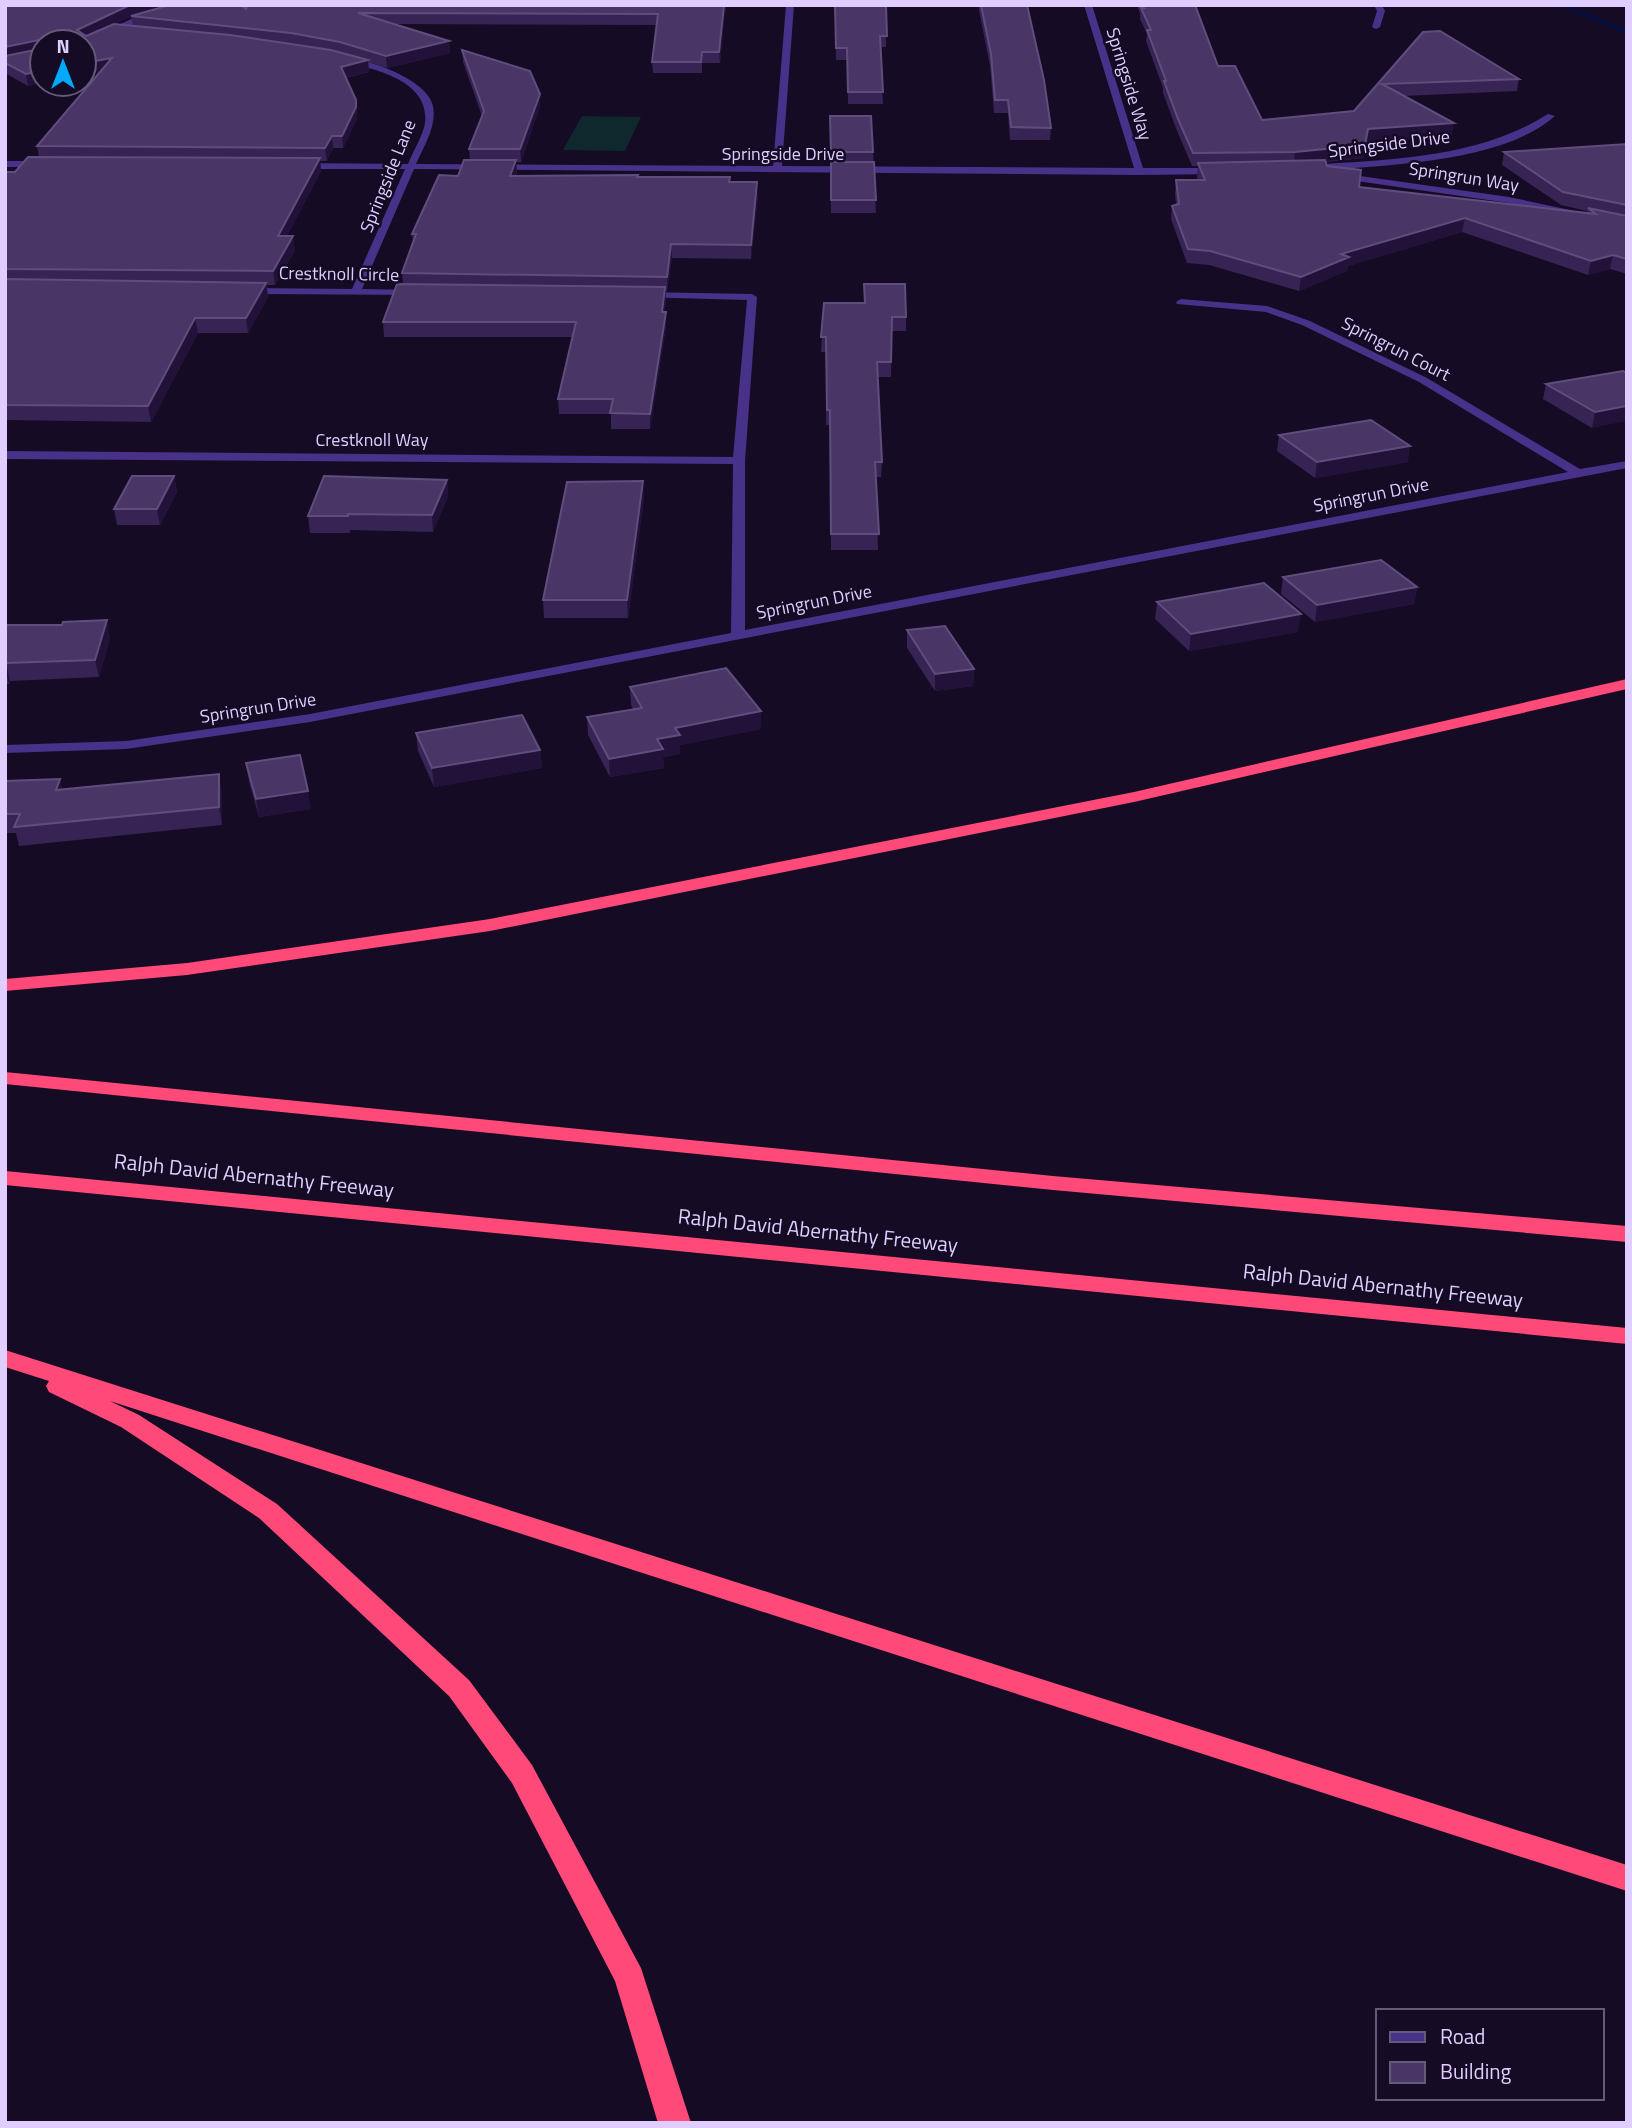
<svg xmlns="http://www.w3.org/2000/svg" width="1632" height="2128" font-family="'Titillium Web',sans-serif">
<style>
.green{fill:#0e282e}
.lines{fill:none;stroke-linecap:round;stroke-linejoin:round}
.stream{fill:#040d44;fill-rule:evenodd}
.minor{fill:#483188;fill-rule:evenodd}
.motorway{fill:#ff4978;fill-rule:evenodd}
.wall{fill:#372354;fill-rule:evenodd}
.shaded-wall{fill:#221239}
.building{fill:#493566;stroke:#604d7e;stroke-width:2}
.labels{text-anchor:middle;stroke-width:5;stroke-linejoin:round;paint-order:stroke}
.far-street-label{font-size:18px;fill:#dfceff;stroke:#150b24}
.street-label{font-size:21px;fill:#dfceff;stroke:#150b24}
</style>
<rect width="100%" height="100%" fill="#150b24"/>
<!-- green -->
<path class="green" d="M582,116L641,117L625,151L563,150Z"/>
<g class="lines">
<!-- stream -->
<path class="stream" d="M1558,5H1565L1627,30V34Z"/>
<!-- minor -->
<g class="minor">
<path d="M185,5H200L145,19L87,45L81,42L140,15Z"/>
<path d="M786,5H794L782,166L1134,168L1084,5H1092L1143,168H1220L1224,171L1220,174L1140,175L414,169L362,289L418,290L422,291V295L243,294L238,291L243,288L352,289L405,169H299L295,166L299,163L408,164C413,151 423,136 425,123C430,81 376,69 344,62V58C368,58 428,80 433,106C437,126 424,146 416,164L773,166Z"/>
<path d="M1374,5H1382L1385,11L1380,27L1376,29L1372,27L1377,11Z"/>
<path d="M1548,114L1555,116C1501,164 1381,165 1311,171L1307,168L1311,165C1392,159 1477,159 1548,114Z"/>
<path d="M5,161H44L48,164L44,167H5Z"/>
<path d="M1339,173L1509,197L1627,222V228L1509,203L1336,178V174Z"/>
<path d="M642,292L752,294L757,297L745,461V630L1568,472L1419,382L1302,325L1266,312L1177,304L1176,302L1181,299L1267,306L1310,321L1427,378L1580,469L1627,461V468L310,722L126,749L5,753V745L126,741L310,714L731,633L733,464L5,459V451L733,457L747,300L638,297V293Z"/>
</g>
<!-- motorway -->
<g class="motorway">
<path d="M1627,679V689L1134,802L490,931L187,975L5,991V979L187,963L490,919L1134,792Z"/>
<path d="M5,1072L1053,1176L1627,1226V1242L1053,1190L5,1084Z"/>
<path d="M5,1171L1627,1328V1344L5,1185Z"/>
<path d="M5,1350L1627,1865V1891L110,1401L139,1415L277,1504L469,1680L532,1765L641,1968L691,2123H658L615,1981L512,1783L449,1696L259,1518L121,1427L49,1392L46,1386L49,1381L5,1367Z"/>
</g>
</g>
<!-- wall -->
<g class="wall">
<path d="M5,5L246,9L248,5H727L724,19L720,63H702V73H653L652,62L657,25L394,24L449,41L450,53L387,68L368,62L369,72L345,78L356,100L357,119L343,148H333L327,161H320L321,171L287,236L295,250L275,285H267L268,297L248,333H198L151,422L5,420V172H15L39,157L37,146L100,72L84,75V42H42V83L28,86L5,73ZM161,8L131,16L133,25L115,24L139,13Z"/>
<path d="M835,5H886V47H880L883,104H848L847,60H836Z"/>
<path d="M978,5H1027L1051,128L1050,140H1010L1008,113H994L990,66Z"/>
<path d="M1137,5H1195L1218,66L1262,120L1354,111L1423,32L1519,79L1517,91L1403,96L1452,135L1366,142L1364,158L1326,162L1327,166L1359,187L1587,213V211L1561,205L1502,165L1504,152L1627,144V274L1610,269L1588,275L1462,232L1348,266L1347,271L1299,291L1209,265L1187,263L1171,219L1172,206L1176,204L1175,194L1176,180H1198L1197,177L1198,166H1192L1177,131L1163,93V88L1146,41L1147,34L1140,19V13Z"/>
<path d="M462,50L540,106L521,162H516L517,173L516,176L730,177V182L758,195L751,259L672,258L667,291H665L666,302L664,312L666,326L650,429H611V414H559L558,399L573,337H384L383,322L403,284L402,273L413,244L412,234L470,160L469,149L482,116L463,62Z"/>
<path d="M830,116L873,152L876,213H831Z"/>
<path d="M824,303L906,317V331H892L891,377H878L882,462L881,477H876L878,550H831L830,425H826V352H821Z"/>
<path d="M1623,371L1592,428L1543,399L1546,384Z"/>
<path d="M1279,435L1408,462L1315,478L1277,451Z"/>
<path d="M174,476L177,492L160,525H117L114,509Z"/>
<path d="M447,480L448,496L433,532L350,530V533H310L308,516Z"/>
<path d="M644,497L628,618H544L543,600Z"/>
<path d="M1283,577L1417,587L1414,604L1315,622L1281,594Z"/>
<path d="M1157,602L1298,632L1189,651L1155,619Z"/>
<path d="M5,625L110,638L99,677L10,681L9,684H5Z"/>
<path d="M907,630L974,669L973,686L935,691L907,648Z"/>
<path d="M630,687L761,711V729L680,745V754L663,757L664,768L610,777L588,735L587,717L633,709L631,705Z"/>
<path d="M416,733L540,750L542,768L434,787L418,751Z"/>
<path d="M246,763L311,809L259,817L249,782Z"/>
<path d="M60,779L62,790L222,792V825L19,846L16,833H5V781Z"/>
</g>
<!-- shaded-wall -->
<g class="shaded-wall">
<path d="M130,5H172L139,13L79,41L77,30Z"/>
<path d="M724,5H727L724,19L720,63L719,52Z"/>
<path d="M39,40L42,51L5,59V47Z"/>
<path d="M449,41L450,53L387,68L386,56Z"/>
<path d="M112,58L114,70L84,75V63Z"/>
<path d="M368,60L369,72L342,78L341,67Z"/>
<path d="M42,71V83L28,86L26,74Z"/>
<path d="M540,94V106L521,162L520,149Z"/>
<path d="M356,100L357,119L343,148L342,136Z"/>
<path d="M1454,123L1452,135L1366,142L1364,158L1294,164L1295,152L1368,129Z"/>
<path d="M332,136L333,148L327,161L325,148Z"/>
<path d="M320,158L321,171L280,250L278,236Z"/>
<path d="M516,160L517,173L511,189L510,176Z"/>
<path d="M757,182L758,195L751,259V245Z"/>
<path d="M1465,218L1462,232L1348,266L1347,271L1299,291L1301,277L1341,254Z"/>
<path d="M293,236L295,250L275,285L273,271Z"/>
<path d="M671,244L672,258L667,291V277Z"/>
<path d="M1613,255L1610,269L1588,275L1591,261Z"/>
<path d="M266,283L268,297L248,333L246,318Z"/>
<path d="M665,287L666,302L662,326V312Z"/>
<path d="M666,312V326L650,429V414Z"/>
<path d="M195,318L198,333L151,422L148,406Z"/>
<path d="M1627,406V421L1592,428L1595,412Z"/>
<path d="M1410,446L1408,462L1315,478L1317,462Z"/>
<path d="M174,476L177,492L160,525L157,509Z"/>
<path d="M447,480L448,496L433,532L432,515Z"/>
<path d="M643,481L644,497L628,618L627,600Z"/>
<path d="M1417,587L1414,604L1315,622L1317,605Z"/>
<path d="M1301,614L1298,632L1189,651L1191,634Z"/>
<path d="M107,620L110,638L99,677L95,660Z"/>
<path d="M6,663L10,681L9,684L5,669Z"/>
<path d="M974,669L973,686L935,691V674Z"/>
<path d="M761,711V729L680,745V754L663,757L664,768L610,777L609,759L657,739L675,728Z"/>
<path d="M540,750L542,768L434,787L432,768Z"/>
<path d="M219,774L222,792V825L219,807Z"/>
<path d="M60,779L64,798L56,790Z"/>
<path d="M308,791L311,809L259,817L256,799Z"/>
</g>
<!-- building -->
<g class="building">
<path d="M5,5H130L77,30L86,36L114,24L230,35L331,50L368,60L341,67L356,100V107L342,136H332L325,148L37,146L112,58L84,63V42H42L39,40L5,47Z"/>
<path d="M170,5H241L246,9L248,5H724L719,52H702L701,62H652L658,14L358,13L449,41L386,56L340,42L291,33L131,16Z"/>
<path d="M835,5H886L887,36H880L883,92H848L847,48H836Z"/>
<path d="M981,5H1027L1044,80L1051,128L1011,127L1008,100H995L991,54Z"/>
<path d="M1142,5H1195L1218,66H1235L1262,120L1354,111L1423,32L1440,31L1519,79L1382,84L1454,123L1368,129L1365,145L1295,152L1193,153L1178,119L1164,81H1166L1147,30H1151L1141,8H1144Z"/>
<path d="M42,44V71L26,74L5,63V56L40,49Z"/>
<path d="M462,50L530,71L540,94L520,149H469L484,111Z"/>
<path d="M830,116H871L873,152H831Z"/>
<path d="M1627,144V205L1563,192L1504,152Z"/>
<path d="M28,157L320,158L278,236H293L273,271L5,269V172H15Z"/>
<path d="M464,160H516L510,176L638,175L637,177H730L729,182H757L751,245L671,244L667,277L402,273L416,234H412L439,175L458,176Z"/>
<path d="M1325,160L1327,166L1361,170L1359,187L1596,214L1588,208L1627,216V259L1613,255L1591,261L1465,218L1341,254L1349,257L1301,277L1210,251L1188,249L1172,206L1179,204L1176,180H1205L1198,163Z"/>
<path d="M831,162H874L876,200H831Z"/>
<path d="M5,279L266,283L246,318H195L148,406L5,405Z"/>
<path d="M397,284L665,287L662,312H666L650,414L610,413L613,399H558L576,322H383Z"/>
<path d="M864,284H905L906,317H892L891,362H877L882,462H875L879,534H831L830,410H827L826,337H821L824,303H865Z"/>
<path d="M1623,371L1627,373V406L1595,412L1546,384Z"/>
<path d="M1371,420L1410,446L1317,462L1279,435Z"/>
<path d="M132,476H174L157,509H114Z"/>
<path d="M324,476L447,480L432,515L348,514V516H308Z"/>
<path d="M643,481L627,600H543L567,482Z"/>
<path d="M1381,560L1417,587L1317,605L1283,577Z"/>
<path d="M1264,583L1301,614L1191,634L1157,602Z"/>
<path d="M107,620L95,660L6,663L5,665V625H62L63,622Z"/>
<path d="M945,626L974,669L935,674L907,630Z"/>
<path d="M726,668L761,711L675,728L680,735L657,739L663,749L609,759L587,717L642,708L630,687Z"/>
<path d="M522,715L540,750L432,768L416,733Z"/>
<path d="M300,755L308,791L256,799L246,763Z"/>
<path d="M219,774V807L14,827L20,814H5V781L60,779L56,790Z"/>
</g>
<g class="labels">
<!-- far-street labels -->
<g class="far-street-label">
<text transform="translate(1129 84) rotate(73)" y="6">Springside Way</text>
<text transform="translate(1389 144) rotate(-7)" y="6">Springside Drive</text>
<text x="783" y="160">Springside Drive</text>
<text transform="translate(388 176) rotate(-68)" y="6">Springside Lane</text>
<text transform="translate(1464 177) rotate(9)" y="6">Springrun Way</text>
<text transform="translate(339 274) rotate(1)" y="6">Crestknoll Circle</text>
<text transform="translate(1396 349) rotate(27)" y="6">Springrun Court</text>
<text x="372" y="446">Crestknoll Way</text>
<text transform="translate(1371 495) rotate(-11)" y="6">Springrun Drive</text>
<text transform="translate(814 602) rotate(-11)" y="6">Springrun Drive</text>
<text transform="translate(258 708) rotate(-9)" y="6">Springrun Drive</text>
</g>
<!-- street labels -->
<g class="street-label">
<text transform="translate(254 1176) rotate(6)" y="7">Ralph David Abernathy Freeway</text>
<text transform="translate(818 1231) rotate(6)" y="7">Ralph David Abernathy Freeway</text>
<text transform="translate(1383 1286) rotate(6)" y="7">Ralph David Abernathy Freeway</text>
</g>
</g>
<!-- border -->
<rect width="1632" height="2128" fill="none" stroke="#dfceff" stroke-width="14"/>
<!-- legend -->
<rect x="1376" y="2009" width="228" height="91" fill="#150b24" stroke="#66597c" stroke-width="2"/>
<rect x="1390" y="2032" width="35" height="10" fill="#483188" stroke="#66597c" stroke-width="2"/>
<text x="1440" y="2044" font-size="21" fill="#dfceff">Road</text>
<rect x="1390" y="2062" width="35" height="21" fill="#493566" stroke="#66597c" stroke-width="2"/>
<text x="1440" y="2079" font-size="21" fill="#dfceff">Building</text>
<!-- north arrow -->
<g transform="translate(63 63)"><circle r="33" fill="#150b24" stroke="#66597c" stroke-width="2"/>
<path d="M0-5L12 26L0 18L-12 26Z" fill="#00a9f9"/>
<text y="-10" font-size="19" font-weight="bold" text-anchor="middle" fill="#dfceff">N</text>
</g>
</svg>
